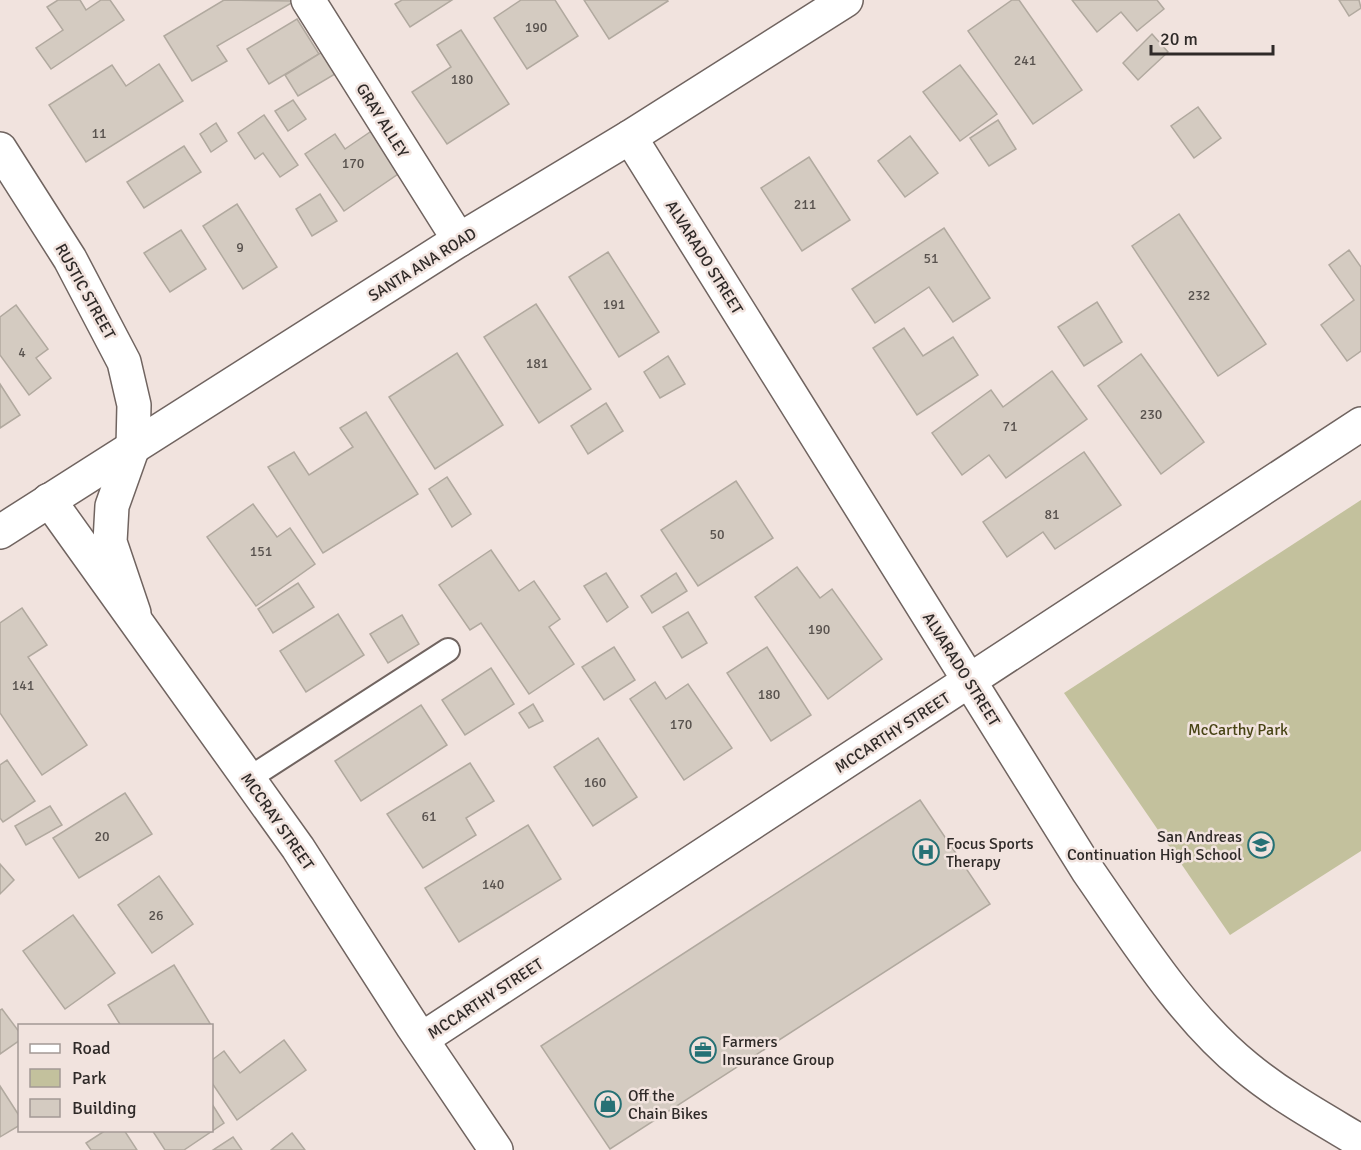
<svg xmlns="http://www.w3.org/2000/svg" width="1361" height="1150" font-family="Signika,sans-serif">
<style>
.green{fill:#c3c19d}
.building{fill:#d4cbc1;stroke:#b1a99f;stroke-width:1.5}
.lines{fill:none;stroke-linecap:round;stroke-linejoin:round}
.service-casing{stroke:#706460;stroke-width:26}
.minor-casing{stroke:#706460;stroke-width:36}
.tertiary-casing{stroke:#706460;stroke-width:36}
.service{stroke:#fff;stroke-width:22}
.minor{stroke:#fff;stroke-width:33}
.tertiary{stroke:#fff;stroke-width:33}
.labels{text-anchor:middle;stroke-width:5;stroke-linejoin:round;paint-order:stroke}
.number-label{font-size:14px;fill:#58524e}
.street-label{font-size:16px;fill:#2f2a28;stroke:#f1e3de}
.park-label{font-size:16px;fill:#484415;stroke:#f1e3de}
.poi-label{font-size:16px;fill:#2f2a28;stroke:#f1e3de;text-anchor:start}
</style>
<rect width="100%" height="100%" fill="#f1e3de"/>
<!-- green -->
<path class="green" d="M1361,500V851L1230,935L1064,693Z"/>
<!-- building -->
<g class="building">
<path d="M58,0H80L86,10L101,0H110L124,20L51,69L36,48L63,30L47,7Z"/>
<path d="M224,0L295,1L217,46L227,61L192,81L164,36Z"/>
<path d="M402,0H452L410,27L395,4Z"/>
<path d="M521,0H555L578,36L527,69L494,18Z"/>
<path d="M584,0H667L668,1L609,39Z"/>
<path d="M1012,0H1019L1082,90L1033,124L968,31Z"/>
<path d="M1072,0H1157L1164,9L1137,31L1121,12L1097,32Z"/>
<path d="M1339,0H1359L1361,8L1349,16Z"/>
<path d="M297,19L319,54L269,84L247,49Z"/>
<path d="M461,30L509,104L447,144L412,92L451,67L437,45Z"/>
<path d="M1152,34L1168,52L1138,80L1123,63Z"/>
<path d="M322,52L335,74L298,96L285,75Z"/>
<path d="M159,64L183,101L86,162L49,105L112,65L126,86Z"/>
<path d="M960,65L997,114L960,141L923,92Z"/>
<path d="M293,100L306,119L288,131L275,111Z"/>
<path d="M1198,107L1221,138L1194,158L1171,126Z"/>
<path d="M264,115L298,165L280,177L263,153L255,159L238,133Z"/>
<path d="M998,120L1016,149L989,166L970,138Z"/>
<path d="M216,123L227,141L211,152L200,134Z"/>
<path d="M373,130L401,172L344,211L305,154L335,134L345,149Z"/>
<path d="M910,136L938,173L905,197L878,161Z"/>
<path d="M184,146L201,172L144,208L127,182Z"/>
<path d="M809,157L850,220L802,251L761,188Z"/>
<path d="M320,194L337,221L312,236L296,209Z"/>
<path d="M237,204L277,267L243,289L203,226Z"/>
<path d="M1179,214L1266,344L1218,376L1132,246Z"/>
<path d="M944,228L990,298L953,322L929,287L875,323L852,289Z"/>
<path d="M181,230L206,269L170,292L144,253Z"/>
<path d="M1349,250L1361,267V351L1347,361L1321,325L1354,300L1329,265Z"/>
<path d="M608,252L659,332L619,357L569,277Z"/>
<path d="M1097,302L1122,342L1084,366L1058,327Z"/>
<path d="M536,304L591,389L539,423L484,337Z"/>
<path d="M16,305L48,349L36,358L51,378L29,395L0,355V317Z"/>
<path d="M904,328L923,356L953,337L978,375L917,415L873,348Z"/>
<path d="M457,353L503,425L435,469L389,397Z"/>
<path d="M1141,354L1204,442L1161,474L1098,386Z"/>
<path d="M668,356L685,384L660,398L644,372Z"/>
<path d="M1052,371L1087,419L1006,478L989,455L962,475L932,433L991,390L1003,407Z"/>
<path d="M0,384L20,415L0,428Z"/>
<path d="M606,403L623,431L588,454L571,426Z"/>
<path d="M366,412L418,494L323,553L268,467L294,452L309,475L353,447L340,428Z"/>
<path d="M1084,452L1121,505L1055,549L1043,532L1007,557L983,522Z"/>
<path d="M447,477L471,514L452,527L429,489Z"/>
<path d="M736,481L773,538L698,586L661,530Z"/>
<path d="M253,504L277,537L290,528L315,564L256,606L207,537Z"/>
<path d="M491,550L519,591L534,581L560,619L549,627L574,664L529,694L481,623L470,630L439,585Z"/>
<path d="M797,567L820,598L832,589L882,659L828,699L755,597Z"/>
<path d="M606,573L628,607L607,622L584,586Z"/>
<path d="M676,573L687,591L652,613L641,596Z"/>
<path d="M298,583L314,607L273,633L258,609Z"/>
<path d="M22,608L47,645L28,657L87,745L42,775L0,713V623Z"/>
<path d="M688,612L707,643L682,658L663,627Z"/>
<path d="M338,614L364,655L306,692L280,651Z"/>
<path d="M402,615L419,644L388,663L370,634Z"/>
<path d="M614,647L635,680L604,700L582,667Z"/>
<path d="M767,647L811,715L771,741L727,673Z"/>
<path d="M491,668L514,704L465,735L442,700Z"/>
<path d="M655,682L666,699L688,684L732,748L684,780L630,699Z"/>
<path d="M533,704L543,721L529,728L519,713Z"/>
<path d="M421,705L447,745L361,801L335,761Z"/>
<path d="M598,738L637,797L593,826L554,767Z"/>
<path d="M7,760L35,801L3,822L0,818V765Z"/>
<path d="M470,763L494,801L466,818L476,835L423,868L387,814Z"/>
<path d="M125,793L152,834L79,878L53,838Z"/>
<path d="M920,800L990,904L610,1149L541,1046Z"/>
<path d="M50,806L62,825L26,845L15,826Z"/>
<path d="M528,825L561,879L459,942L425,888Z"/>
<path d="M0,864L14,880L0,894Z"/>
<path d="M159,876L193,924L152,953L118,905Z"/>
<path d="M73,915L115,973L65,1009L23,951Z"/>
<path d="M174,965L211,1025L121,1026L108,1005Z"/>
<path d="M2,1009L20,1033V1040L0,1054V1010Z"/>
<path d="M284,1040L306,1070L237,1120L212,1083V1060L224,1051L240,1073Z"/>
<path d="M0,1086L20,1117V1125L0,1137Z"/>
<path d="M212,1104L224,1123L184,1150H165L152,1130H212Z"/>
<path d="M106,1130H124L137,1150H91L86,1143Z"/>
<path d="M292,1133L305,1150H271Z"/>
<path d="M233,1137L242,1150H213Z"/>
</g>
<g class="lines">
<!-- service casing -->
<g class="service-casing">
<path id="service" d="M248,779L448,650"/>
</g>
<!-- minor casing -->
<g class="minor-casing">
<g id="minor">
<path d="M308,0L459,240"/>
<path d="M630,137L1088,871C1134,937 1183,1016 1246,1067C1281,1096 1321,1118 1361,1142"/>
<path d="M0,149L70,259L124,362L134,405L133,447L112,506L110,542L134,613"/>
<path d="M422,1039L1361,424"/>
</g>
</g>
<!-- tertiary casing -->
<g class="tertiary-casing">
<g id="tertiary">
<path d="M49,500L298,848L413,1027L496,1150"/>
<path d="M0,532L459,240L630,137L846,0"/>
</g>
</g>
<!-- service -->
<use href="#service" class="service"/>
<!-- minor -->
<use href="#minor" class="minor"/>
<!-- tertiary -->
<use href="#tertiary" class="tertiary"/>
</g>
<!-- icons -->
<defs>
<g id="school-ring" transform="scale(1.35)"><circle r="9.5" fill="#f1e3de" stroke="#267175" stroke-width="1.5"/><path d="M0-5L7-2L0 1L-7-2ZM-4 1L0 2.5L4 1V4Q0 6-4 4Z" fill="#267175"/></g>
<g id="hospital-ring" transform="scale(1.35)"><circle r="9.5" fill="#f1e3de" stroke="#267175" stroke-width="1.5"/><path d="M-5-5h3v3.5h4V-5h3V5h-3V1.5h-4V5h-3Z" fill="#267175"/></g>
<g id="office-ring" transform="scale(1.35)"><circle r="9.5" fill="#f1e3de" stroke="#267175" stroke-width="1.5"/><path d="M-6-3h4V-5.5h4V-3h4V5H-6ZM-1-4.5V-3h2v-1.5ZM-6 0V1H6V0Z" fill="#267175"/></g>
<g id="shop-ring" transform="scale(1.35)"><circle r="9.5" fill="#f1e3de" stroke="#267175" stroke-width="1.5"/><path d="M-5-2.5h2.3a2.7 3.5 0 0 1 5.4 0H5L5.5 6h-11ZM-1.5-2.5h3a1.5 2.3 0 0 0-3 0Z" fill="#267175"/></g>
</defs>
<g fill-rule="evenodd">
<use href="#school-ring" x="1261" y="845"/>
<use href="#hospital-ring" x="926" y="852"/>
<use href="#office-ring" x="703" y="1050"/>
<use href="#shop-ring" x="608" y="1104"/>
</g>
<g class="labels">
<!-- number labels -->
<g class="number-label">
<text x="536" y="32">190</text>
<text x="1025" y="65">241</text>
<text x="462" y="84">180</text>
<text x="99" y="138">11</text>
<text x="353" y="168">170</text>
<text x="805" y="209">211</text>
<text x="240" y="252">9</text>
<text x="931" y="263">51</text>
<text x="1199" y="300">232</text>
<text x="614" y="309">191</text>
<text x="22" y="357">4</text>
<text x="537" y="368">181</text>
<text x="1151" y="419">230</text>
<text x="1010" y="431">71</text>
<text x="1052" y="519">81</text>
<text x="717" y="539">50</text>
<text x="261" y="556">151</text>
<text x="819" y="634">190</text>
<text x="23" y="690">141</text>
<text x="769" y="699">180</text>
<text x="681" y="729">170</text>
<text x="595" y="787">160</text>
<text x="429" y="821">61</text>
<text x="102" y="841">20</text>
<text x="493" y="889">140</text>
<text x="156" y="920">26</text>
</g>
<!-- street labels -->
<g class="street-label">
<text transform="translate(383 120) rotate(58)" y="6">GRAY ALLEY</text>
<text transform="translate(705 257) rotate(58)" y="6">ALVARADO STREET</text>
<text transform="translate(422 264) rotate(-32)" y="6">SANTA ANA ROAD</text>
<text transform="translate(86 291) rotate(61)" y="6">RUSTIC STREET</text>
<text transform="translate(962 669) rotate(58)" y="6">ALVARADO STREET</text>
<text transform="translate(892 732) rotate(-33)" y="6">MCCARTHY STREET</text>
<text transform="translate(278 821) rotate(55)" y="6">MCCRAY STREET</text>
<text transform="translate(485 998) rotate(-33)" y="6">MCCARTHY STREET</text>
</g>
<!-- park labels -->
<g class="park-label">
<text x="1238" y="735">McCarthy Park</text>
</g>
<!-- poi labels -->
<g class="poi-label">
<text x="1242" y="842" text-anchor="end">San Andreas<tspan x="1242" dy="18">Continuation High School</tspan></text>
<text x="946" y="849">Focus Sports<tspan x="946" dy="18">Therapy</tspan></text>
<text x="722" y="1047">Farmers<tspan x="722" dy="18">Insurance Group</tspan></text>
<text x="628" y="1101">Off the<tspan x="628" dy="18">Chain Bikes</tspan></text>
</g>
</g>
<!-- legend -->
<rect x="18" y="1024" width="195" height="108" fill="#f1e3de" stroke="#a39995" stroke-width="1.5"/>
<rect x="30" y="1044" width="30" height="9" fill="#ffffff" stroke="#a39995" stroke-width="1.5"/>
<text x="72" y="1054" font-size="18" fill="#2f2a28">Road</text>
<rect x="30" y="1069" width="30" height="18" fill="#c3c19d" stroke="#a39995" stroke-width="1.5"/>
<text x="72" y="1084" font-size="18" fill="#2f2a28">Park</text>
<rect x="30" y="1099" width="30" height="18" fill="#d4cbc1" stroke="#a39995" stroke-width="1.5"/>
<text x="72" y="1114" font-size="18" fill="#2f2a28">Building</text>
<!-- scale -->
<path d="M1151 45v9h122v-9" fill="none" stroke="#2f2a28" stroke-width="3"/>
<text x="1160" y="45" font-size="18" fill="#2f2a28" stroke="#f1e3de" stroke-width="4.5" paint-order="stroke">20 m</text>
</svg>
